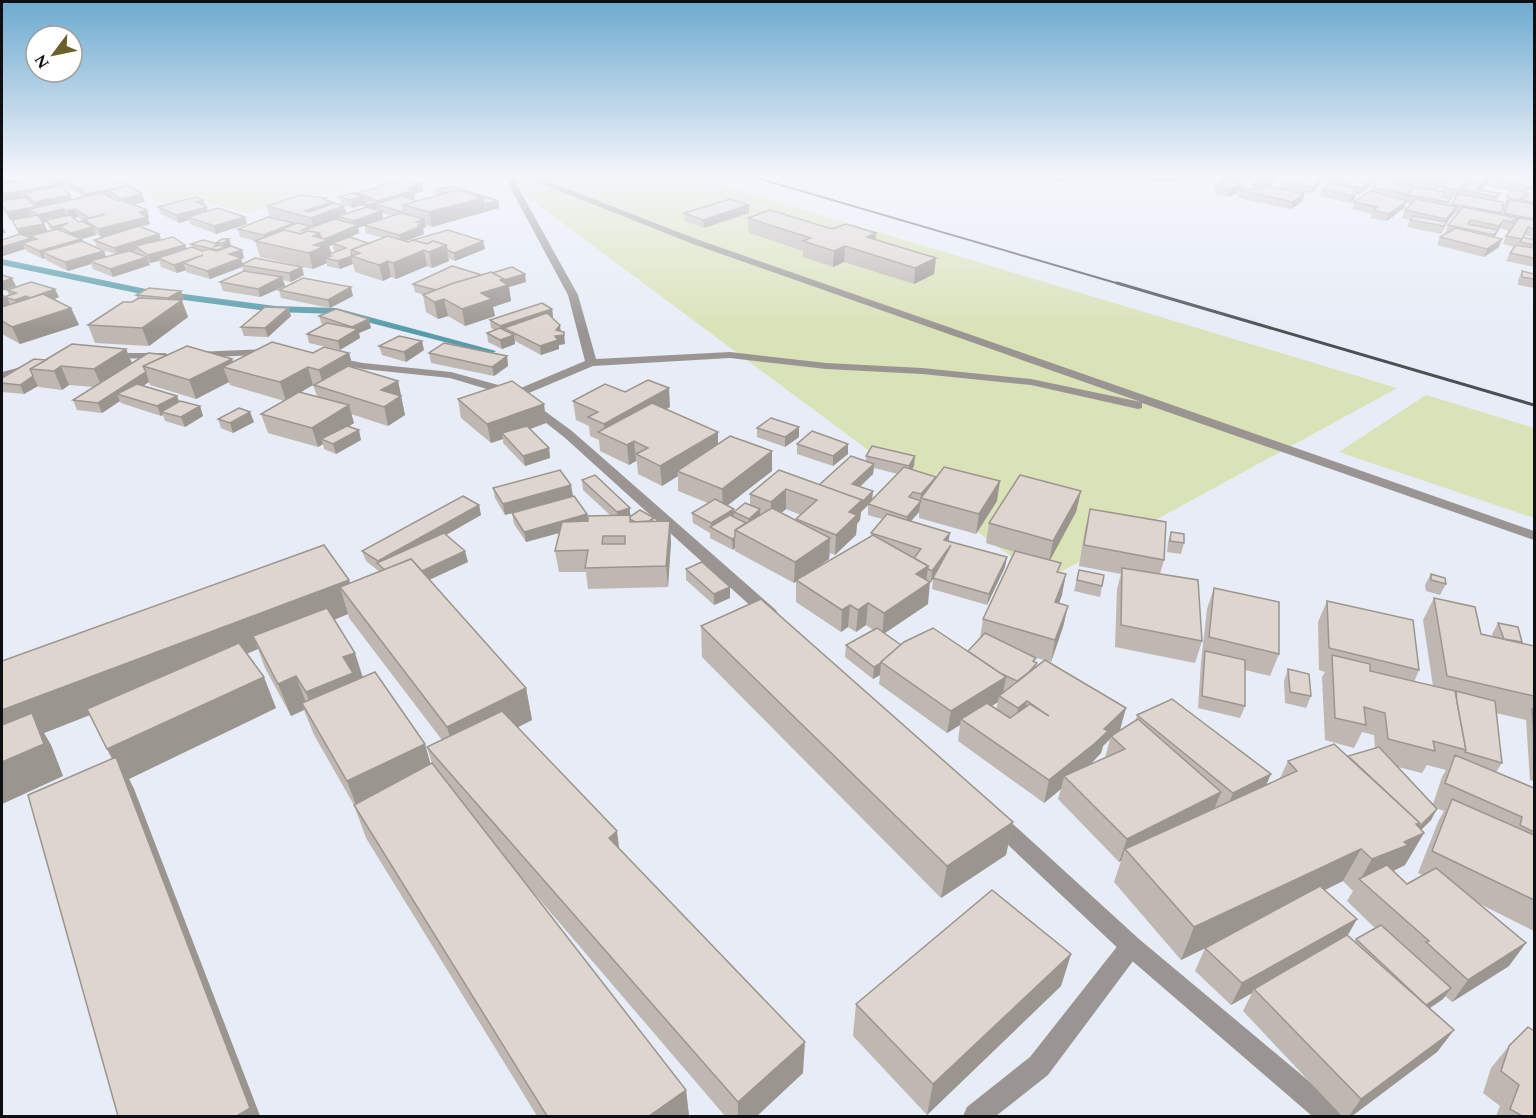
<svg xmlns="http://www.w3.org/2000/svg" width="1536" height="1118" font-family="Spectral,serif">
<style>
.green{fill:#dae2b7}
.lines{fill:none;stroke-linecap:round;stroke-linejoin:round}
.stream{fill:#569ca9;fill-rule:evenodd}
.lane{fill:#9a9593;fill-rule:evenodd}
.street{fill:#9a9593;fill-rule:evenodd}
.rail-far1{stroke:#4d4f55;stroke-width:2}
.rail{stroke:#4d4f55;stroke-width:3}
.wall{fill:#bfb7b1;fill-rule:evenodd}
.shaded-wall{fill:#9b9590}
.building{fill:#ded5ce;stroke:#9b9590;stroke-width:1.5;fill-rule:evenodd}
</style>
<rect width="100%" height="100%" fill="#e7ecf6"/>
<!-- green -->
<g class="green">
<path d="M128,174H406L247,213L195,199L161,204Z"/>
<path d="M497,174H685L1397,388L1044,581Z"/>
<path d="M1426,395L1534,428V518L1339,452Z"/>
</g>
<g class="lines">
<!-- stream -->
<path class="stream" d="M2,259L146,289L275,306L336,308L496,351L491,354L336,314L275,312L146,295L2,265Z"/>
<!-- lane -->
<path class="lane" d="M1131,936L1139,939L1142,946L1139,953L1048,1075L996,1116H963L967,1107L1030,1057L1123,939Z"/>
<!-- street -->
<g class="street">
<path d="M506,174H514L519,189L578,295L596,359L730,352L826,363L922,368L1031,379L1141,402L693,244L517,174H529L699,240L1534,531V540L1142,403V408L1138,409L1031,385L922,374L826,369L730,358L593,366L517,398L450,378L363,369L328,362L326,360L332,357L363,363L451,372L516,390L585,361L568,295L511,189Z"/>
<path d="M1035,174H1050L1068,180L1064,182Z"/>
<path d="M270,349L274,350V354L195,358L189,355L195,352Z"/>
<path d="M111,353H165L171,356L165,359L107,358L105,356Z"/>
<path d="M25,366L29,367V371L2,379V372Z"/>
<path d="M531,401L572,431L776,610L778,614L776,618H764L564,437L527,408L525,405Z"/>
<path d="M996,813L1003,815L1139,939L1340,1107L1344,1116H1312L1123,953L989,827L986,821L989,815Z"/>
</g>
<!-- rail-far1 -->
<path class="rail-far1" d="M743,174L1123,285"/>
<!-- rail -->
<path class="rail" d="M1117,283L1534,405"/>
</g>
<!-- wall -->
<g class="wall">
<path d="M2,174L26,176L28,178L35,176L34,174H76V176H73L75,180L80,179L78,174H111L117,183L142,194L145,202L133,204L147,210L149,218H148L150,224L140,227L159,234L161,240L185,245L187,249L192,248L191,244H216V243L222,239L231,247L242,250L244,258L241,259L243,264L304,275L291,282L283,280L285,286L260,297L223,291L220,282L243,271L242,267L210,279L186,272V270L177,273L161,267L159,261L150,263L148,261L150,265L113,277L93,269L91,264L68,271L46,260L45,258L43,259L26,251L25,249L3,256L2,255V235L3,239L19,234L12,220L32,217L31,216L10,220L2,209ZM67,186L68,189L77,192L83,197L72,200L70,195L62,187ZM78,217L84,221L85,223L79,222L74,218ZM46,221L49,227L51,230L47,231L43,222ZM123,231L94,240L97,247L114,254L106,257L83,241L82,239L96,235L95,233L101,237Z"/>
<path d="M1137,174H1195L1194,177L1172,182L1166,181L1158,183L1137,176Z"/>
<path d="M1214,174H1258L1250,181L1239,179L1238,182L1237,183L1240,190H1257L1259,189L1251,188L1253,181L1259,174H1339L1328,183L1321,182L1312,194L1282,190L1304,194L1302,202L1291,209L1238,198L1239,191L1229,197L1214,193L1216,186L1222,183L1223,176ZM1281,175L1287,176L1282,182L1280,189L1269,187L1280,177Z"/>
<path d="M1375,174H1447L1445,178H1451L1452,174H1534V188L1533,190H1534V267L1506,261L1510,253L1514,247L1503,244L1506,236L1512,227L1511,228L1509,231L1500,228L1497,232L1494,238L1499,247L1484,257L1437,245L1440,237L1446,233H1445L1448,225L1458,213H1454L1447,222L1441,234L1407,227L1410,220L1402,218L1405,210L1412,204L1406,203L1404,208L1387,221L1370,218L1372,214L1352,209L1354,202L1370,191L1372,188L1378,181L1374,180L1372,185L1359,195L1356,194L1354,200L1349,203L1320,196L1322,189L1332,183L1333,180L1374,177ZM1499,175L1494,180L1491,187L1511,191L1504,205H1507L1503,215H1500L1504,206L1502,205L1497,201L1500,194L1481,190L1490,180L1492,181ZM1439,187L1442,188L1440,191L1435,190ZM1459,193L1452,206L1448,205L1451,199L1443,196L1454,198ZM1525,235L1532,237L1531,239L1524,237Z"/>
<path d="M422,184L423,191L414,194L415,198L412,199L418,201L436,196L435,190L498,201L499,208L432,227L425,225L426,227L423,228L424,234L406,241H483L485,249L455,261L448,258L449,261L432,268L427,266L396,279L391,277L383,281L355,272L353,264L340,269L327,266V263L313,269L260,257L255,241H257L240,237L238,229L270,218L267,206L328,201L346,214L363,208L362,205L352,208L341,204L339,197L357,195V193L380,187V185ZM382,213L392,216L383,219ZM364,225L366,233L383,238L368,243L350,237L359,233L358,228ZM333,245L334,251H336L331,253L329,246Z"/>
<path d="M203,200L208,211L245,217L247,224L216,234L190,224L189,220L179,223L161,214L158,207Z"/>
<path d="M684,213H749L704,228L685,221Z"/>
<path d="M748,218L832,229L936,258L934,274L914,284L844,262L833,267L803,257V251L749,233Z"/>
<path d="M1522,271L1534,274V288L1518,285V280Z"/>
<path d="M482,275L526,282L509,287L511,301L493,307L495,316L465,326L448,316L438,319L426,312L423,295H424L415,292L413,284Z"/>
<path d="M7,290L59,297L54,299L71,308L79,325L20,344L2,334V294L7,296L9,295Z"/>
<path d="M279,290L353,296L330,308L281,298Z"/>
<path d="M181,291L184,299L182,301L188,317L149,346L95,343L88,325L132,302L138,299L136,295Z"/>
<path d="M288,308L291,316L268,337L244,336L241,327Z"/>
<path d="M552,309L553,317L552,318L561,331L565,344L559,345V349L541,355L515,341V344L502,349L488,342L487,333L494,330L491,328L490,320Z"/>
<path d="M319,316L371,328L359,333L360,338L340,350L309,343L307,334L322,325Z"/>
<path d="M379,346L424,350L406,362L382,355Z"/>
<path d="M126,349L132,363L167,355L232,359L233,362L313,353H349L353,368L398,381L405,415L388,426L351,414L354,423L349,426L361,440L336,454L324,449L323,444L318,447L268,433L261,414L284,401L230,385L229,382L196,399L150,385L149,382L143,385L177,396L179,402L200,406L203,416L185,427L165,421L163,415L161,416L121,403L120,401L102,413L77,410L73,400L94,387L69,385L62,390L39,387L38,386L24,394L2,392V378L46,360ZM313,385L317,396L301,392Z"/>
<path d="M429,353L507,356L508,366L494,376L431,363Z"/>
<path d="M625,392L670,407L666,409L718,432V443L772,471L727,505L734,509V517V512L750,506V494L819,485L866,461V456L914,466L912,470L997,501L976,534L919,518V512L911,521L949,541L1007,557L1005,567L987,605L932,589L933,579L931,582L926,580L928,604L885,633L901,645L968,651L980,638L983,619L1015,552L986,543L989,523L1081,491L1076,512L1050,560L1059,572L1062,595L1059,603L1068,606L1063,627L1051,662L1047,661L1120,730L1136,720L1137,715L1271,774L1266,785L1280,778L1288,761L1348,756L1375,748L1374,735L1362,732L1354,748L1325,740L1322,677L1325,672L1319,670L1318,622L1327,601L1419,670L1414,682L1433,686L1423,620L1434,598L1481,634L1493,637L1492,634L1498,623L1522,642V643L1534,646V781L1530,780L1526,720L1496,713L1502,763L1496,772L1534,788V931L1478,903L1509,966L1452,1002L1445,996L1443,999L1430,1008L1454,1030L1437,1052L1352,1116H1342L1243,1011L1252,993L1231,1005L1195,971L1205,948L1213,944L1181,960L1114,882L1121,861L1119,862L1058,799L1061,789L1044,803L958,741L960,725L947,733L879,684L880,675L873,679L845,657L846,645L873,630L866,625L856,632L848,627L841,632L796,602V581L794,583L735,551V548L733,550L710,538V533L693,523L692,513L708,503L678,491V476L662,486L638,474L637,462L636,461L629,465L600,451L599,440L590,436L589,426L576,420L573,401ZM874,468L898,474L872,501L860,487L873,474ZM868,505V515L882,519L871,533V536L808,574L829,559L830,553L835,555L856,535L857,524L860,520L861,512ZM786,509L801,515L796,520L781,513ZM1033,657L1044,660L1036,666ZM998,702L996,709L992,706ZM1110,739L1105,758L1090,764L1101,753L1103,746ZM1427,765L1446,770L1442,777L1433,804L1398,767L1422,773ZM1436,808L1444,811L1438,822L1418,873L1422,875L1407,884L1393,871L1405,865L1424,833L1421,830L1431,820ZM1343,881L1353,891L1347,901L1375,928L1356,939L1355,941L1348,935L1357,919L1325,890Z"/>
<path d="M458,399L544,404L546,423L530,429L549,448L550,458L525,466L503,443V439L491,443L461,418Z"/>
<path d="M218,419L254,422L233,433L221,428Z"/>
<path d="M799,427V437L785,447L757,437V428Z"/>
<path d="M797,444H848V454L833,466L797,454Z"/>
<path d="M582,480L630,516L654,518V521L671,542L668,587L588,589L586,572H559L555,551L559,533L526,542L514,524L512,513L587,514L588,521L610,515L583,490Z"/>
<path d="M493,488L573,496L505,515L495,498Z"/>
<path d="M479,505L481,515L446,535L468,562L429,579L526,688L532,720L518,727L620,849L803,1073L757,1116H725L522,879L686,1090L689,1116H537L366,838L354,805L314,735L304,710L291,716L265,668L258,649L247,654L276,708L129,779L134,789L260,1116H118L112,759L90,715L44,733L51,745L63,776L2,804V661L349,580L350,583L380,572L366,561L362,551ZM348,614L349,618L442,740L427,747L432,764H430L363,677L334,620Z"/>
<path d="M1090,509L1164,560L1160,574L1202,641L1195,663L1115,647L1117,589L1121,574L1079,566L1085,529Z"/>
<path d="M1171,532L1184,543L1181,554L1167,552L1168,542Z"/>
<path d="M686,569L730,598L714,605L686,580Z"/>
<path d="M1079,570L1102,586L1100,597L1074,591Z"/>
<path d="M1431,574L1446,584L1440,595L1426,591L1425,585Z"/>
<path d="M1214,588L1279,654L1270,676L1245,670V706L1240,718L1198,708L1201,662L1207,609Z"/>
<path d="M701,626L1013,822L1006,855L941,898L702,657Z"/>
<path d="M1288,669L1311,696L1306,708L1285,703L1284,681Z"/>
<path d="M1071,954L1061,986L927,1115L853,1036L856,1004Z"/>
<path d="M1509,1046L1534,1116H1496L1500,1106L1483,1093L1491,1068Z"/>
</g>
<!-- shaded-wall -->
<g class="shaded-wall">
<path d="M92,174H102L84,183L81,176Z"/>
<path d="M1164,174H1168L1166,181L1158,183L1160,176Z"/>
<path d="M1177,174H1195L1194,177L1172,182L1173,175Z"/>
<path d="M1252,174H1258L1250,181Z"/>
<path d="M1277,174H1281L1280,177L1264,190L1266,183Z"/>
<path d="M1332,174H1339L1328,183L1330,176Z"/>
<path d="M1443,174H1447L1445,176L1444,181L1441,180L1439,187L1432,194L1437,180Z"/>
<path d="M1492,174L1489,182L1478,193L1477,189Z"/>
<path d="M1494,174H1500L1492,181Z"/>
<path d="M1240,175L1238,182L1232,185L1234,178Z"/>
<path d="M75,177L77,184L65,182L67,186L25,193L27,197L2,202V194L49,182Z"/>
<path d="M1322,177L1320,184L1312,194L1314,187Z"/>
<path d="M1375,178L1372,185L1359,195L1362,188Z"/>
<path d="M18,180L21,187L2,189V182Z"/>
<path d="M1467,181L1464,188L1460,189L1459,193L1454,198L1457,190Z"/>
<path d="M422,184L423,191L414,194L415,198L385,207L376,204L377,210L369,213L367,205L407,188Z"/>
<path d="M1242,184L1240,191L1229,197L1231,189Z"/>
<path d="M126,186L109,191L111,197L87,202L85,194Z"/>
<path d="M1357,189L1354,200L1349,203L1353,191Z"/>
<path d="M142,194L145,202L124,206L121,199Z"/>
<path d="M1304,194L1302,202L1291,209L1293,202Z"/>
<path d="M70,195L73,203L37,210L34,202Z"/>
<path d="M363,196L365,204L362,203V205L352,208L351,200Z"/>
<path d="M327,198L328,203L332,202L334,210L344,206L348,219L338,216L340,224L315,233L311,218L305,211L322,199Z"/>
<path d="M483,198L485,212L432,227L429,212Z"/>
<path d="M203,200L209,214L188,217L189,220L179,223L176,215L196,202Z"/>
<path d="M498,201L499,208L486,212L485,204Z"/>
<path d="M1407,201L1404,208L1387,221L1389,214Z"/>
<path d="M749,205V213L704,228L703,220Z"/>
<path d="M35,207L38,214L29,209L31,216L10,220L7,212Z"/>
<path d="M1457,207L1454,214L1447,222L1441,234L1446,219Z"/>
<path d="M63,209L67,217L41,223L38,215Z"/>
<path d="M75,209L78,217L70,219L67,211Z"/>
<path d="M147,210L149,218H148L150,224L101,237L98,229L139,212Z"/>
<path d="M382,211L383,219L358,228L359,233L335,244L332,243L333,245L329,246L332,255H327L328,257L325,258L327,263L313,269L309,253L313,236L319,233L323,240L355,226L353,221Z"/>
<path d="M245,217L247,224L216,234L214,226Z"/>
<path d="M424,219L426,227L423,228L424,234L401,243L399,235L416,222Z"/>
<path d="M1504,220L1494,238L1490,242L1499,226Z"/>
<path d="M68,223L60,227L62,233L56,235L52,227Z"/>
<path d="M294,223L296,231L275,232L277,238L266,243L264,235Z"/>
<path d="M44,224L48,232L20,237L17,229Z"/>
<path d="M2,225L6,233L2,234Z"/>
<path d="M93,227L96,235L82,239L85,247L42,252L45,258L43,259L39,251L74,241L71,233Z"/>
<path d="M876,233L875,248L867,237Z"/>
<path d="M159,234L162,242L135,246L137,250L118,256L114,248Z"/>
<path d="M32,238L35,245L22,243L25,249L3,256L2,253V247Z"/>
<path d="M229,239L232,247L220,258L217,250L213,247L218,244L220,249L224,247L223,243Z"/>
<path d="M1502,239L1499,247L1484,257L1487,249Z"/>
<path d="M483,241L485,249L455,261L454,253Z"/>
<path d="M185,245L188,253L158,258L159,261L150,263L148,255Z"/>
<path d="M446,245L449,261L432,268L429,252Z"/>
<path d="M845,246L844,262L833,267L834,251Z"/>
<path d="M242,250L244,258L241,259L243,265H241L242,267L210,279L207,271L229,254Z"/>
<path d="M424,250L427,266L396,279L393,263Z"/>
<path d="M104,251L107,259L90,261L91,264L68,271L65,262Z"/>
<path d="M203,255L183,263L186,270L177,273L174,265Z"/>
<path d="M351,256L353,264L340,269L338,261Z"/>
<path d="M147,257L150,265L113,277L110,269Z"/>
<path d="M936,258L934,274L914,284L915,268Z"/>
<path d="M388,261L391,277L383,281L379,265Z"/>
<path d="M302,267L304,275L291,282L289,273Z"/>
<path d="M525,274L526,282L509,287L511,301L493,307L495,316L465,326L462,309L481,293L500,280Z"/>
<path d="M282,277L285,286L260,297L258,289Z"/>
<path d="M12,278L16,286L2,291V282Z"/>
<path d="M351,287L353,296L330,308L328,300Z"/>
<path d="M55,289L59,297L2,321V297L6,296L13,310L19,308L15,300L26,296L30,304L31,298Z"/>
<path d="M181,291L184,299L182,301L188,317L149,346L142,328L171,307L168,298Z"/>
<path d="M444,299L448,316L438,319L434,302Z"/>
<path d="M71,308L79,325L20,344L12,327Z"/>
<path d="M288,308L291,316L268,337L265,328Z"/>
<path d="M552,309L553,317L511,331L504,328L505,333L502,334L500,326Z"/>
<path d="M369,319L371,328L359,333L360,338L340,350L338,341L353,332L352,327Z"/>
<path d="M560,325L561,334L564,332L565,344L559,345V349L541,355L540,346L555,336L556,330Z"/>
<path d="M514,335L515,344L502,349L500,340Z"/>
<path d="M422,341L424,350L406,362L404,352Z"/>
<path d="M126,349L133,366L102,388L94,369Z"/>
<path d="M349,353L354,371L324,388L319,370Z"/>
<path d="M507,356L508,366L494,376L492,367Z"/>
<path d="M232,359L236,371L223,367L229,382L196,399L189,380Z"/>
<path d="M61,366L69,385L62,390L54,371Z"/>
<path d="M308,367L313,385L286,401L280,382Z"/>
<path d="M146,372L149,382L127,397L117,394L120,401L102,413L98,403Z"/>
<path d="M33,376L38,386L24,394L20,385Z"/>
<path d="M398,381L405,415L388,426L381,390Z"/>
<path d="M669,388L670,407L613,439L605,435L604,424Z"/>
<path d="M177,396L181,406L161,412L163,415L161,416L157,406Z"/>
<path d="M544,404L546,423L506,438L502,433L503,439L491,443L487,424Z"/>
<path d="M349,405L354,423L327,441L321,439L323,444L318,447L312,428Z"/>
<path d="M200,406L203,416L185,427L181,417Z"/>
<path d="M250,412L254,422L233,433L230,423Z"/>
<path d="M799,427V437L785,447V437Z"/>
<path d="M359,430L361,440L336,454L333,444Z"/>
<path d="M718,432V452L677,471L678,476L662,486L660,466Z"/>
<path d="M634,441L636,461L629,465L627,445Z"/>
<path d="M848,444V454L833,466V456Z"/>
<path d="M549,448L550,458L525,466L523,456Z"/>
<path d="M772,451V471L723,509L722,489Z"/>
<path d="M915,456L914,466L908,476L909,466Z"/>
<path d="M874,464L873,474L852,494V484Z"/>
<path d="M936,477L921,498L919,512L906,527L907,517L920,502L921,494Z"/>
<path d="M1000,481L997,501L976,534L979,514Z"/>
<path d="M571,485L573,496L505,515L503,504Z"/>
<path d="M786,489V509L771,522V502Z"/>
<path d="M873,491L872,501L861,512L860,520L857,524L856,535L835,555L836,535L849,512Z"/>
<path d="M1081,491L1076,512L1049,562L1053,541Z"/>
<path d="M479,505L481,515L384,570L379,564L378,561Z"/>
<path d="M630,508V518L632,536L618,523L617,512Z"/>
<path d="M734,509V520L711,528V523Z"/>
<path d="M760,509V520L749,528V519Z"/>
<path d="M587,514L588,525L526,542L524,532Z"/>
<path d="M670,521L671,542L668,587L666,566Z"/>
<path d="M950,533L948,544L944,540Z"/>
<path d="M735,537V548L733,550L732,539Z"/>
<path d="M830,538L829,559L794,583L795,562Z"/>
<path d="M951,545L949,556L931,582L932,571Z"/>
<path d="M465,551L468,562L401,593L398,582Z"/>
<path d="M1007,557L1005,567L987,605L989,594Z"/>
<path d="M928,566L926,585L930,582L928,604L882,635L884,613L916,574Z"/>
<path d="M1066,574L1062,595L1051,624L1055,602Z"/>
<path d="M349,580L358,610L340,587L348,614L260,649L253,636L258,649L44,733L51,745L63,776L2,804V710Z"/>
<path d="M730,587V598L714,605V594Z"/>
<path d="M868,603L866,625L856,632L858,610Z"/>
<path d="M850,605L848,627L841,632L842,610Z"/>
<path d="M1068,606L1063,627L1051,662L1055,640Z"/>
<path d="M355,653L365,684L317,724L306,692L343,657Z"/>
<path d="M881,663L880,675L873,679L874,667Z"/>
<path d="M296,676L308,708L302,703L304,710L291,716L278,684Z"/>
<path d="M264,677L276,708L129,779L134,789L260,1116H237L125,781L107,749Z"/>
<path d="M1006,677L1002,698L999,696L998,702L966,722L961,719L960,725L947,733L951,711Z"/>
<path d="M526,688L532,720L456,759L447,727Z"/>
<path d="M1027,701L1023,723L1014,730L1018,708Z"/>
<path d="M1126,708L1120,730L1111,736L1110,739L1103,746L1101,753L1088,767L1064,776L1061,789L1044,803L1049,780Z"/>
<path d="M425,744L434,776L359,813L347,781Z"/>
<path d="M1271,774L1261,796L1224,815L1233,793Z"/>
<path d="M1221,792L1212,814L1125,849L1121,861L1119,862L1127,839Z"/>
<path d="M1437,809L1431,820L1413,838L1424,833L1405,865L1393,871L1360,880L1372,859L1416,824Z"/>
<path d="M1013,822L1006,855L941,898L947,866Z"/>
<path d="M617,831L621,863L609,838Z"/>
<path d="M1361,849L1343,881L1181,960L1194,927Z"/>
<path d="M1357,919L1344,941L1254,989L1252,993L1231,1005L1242,983Z"/>
<path d="M1526,943L1509,966L1452,1002L1468,980Z"/>
<path d="M1071,954L1061,986L927,1115L933,1084Z"/>
<path d="M1451,988L1443,999L1418,1016L1426,1005Z"/>
<path d="M1454,1030L1437,1052L1352,1116H1349L1361,1099Z"/>
<path d="M805,1042L803,1073L757,1116H738V1102Z"/>
<path d="M686,1090L689,1116H649Z"/>
</g>
<!-- building -->
<g class="building">
<path d="M2,174H24L28,178L42,174H71L75,177L49,182L53,185L2,194V184L18,181L22,184L18,180L2,182Z"/>
<path d="M80,174H92L81,176Z"/>
<path d="M102,174H111L115,177L110,178L117,183L123,182L142,194L121,199L109,191L126,186L85,194L74,185L65,182Z"/>
<path d="M1226,174H1238L1240,175L1234,178L1223,176Z"/>
<path d="M1259,174H1277L1266,183L1253,181Z"/>
<path d="M1288,174H1306L1322,177L1314,187L1282,182Z"/>
<path d="M1341,174H1359L1375,178L1362,188L1338,183L1340,181L1333,180Z"/>
<path d="M1409,174H1443L1437,180Z"/>
<path d="M1492,174L1477,189L1500,194L1496,197L1460,189L1473,182L1470,181L1473,178L1452,175Z"/>
<path d="M1500,174L1522,177L1525,174H1534V184L1531,187L1494,180Z"/>
<path d="M1446,177L1467,181L1457,190L1442,187L1449,182L1441,180Z"/>
<path d="M405,178L422,184L407,188L414,191L377,201L357,193L383,186L380,185Z"/>
<path d="M1379,179L1396,181L1395,184L1412,187L1407,194L1372,188Z"/>
<path d="M1227,180L1242,184L1231,189L1216,186Z"/>
<path d="M1331,183L1357,189L1353,191L1357,192L1351,196L1322,189Z"/>
<path d="M61,186L70,195L34,202L25,193Z"/>
<path d="M452,186L498,201L485,204H484L483,198L457,190L446,193L435,190Z"/>
<path d="M1265,186L1304,194L1293,202L1240,190L1244,188L1257,190Z"/>
<path d="M1414,187L1445,192L1442,196L1451,199L1448,202L1407,195Z"/>
<path d="M1527,189L1534,190V203L1523,200L1529,193L1524,192Z"/>
<path d="M457,190L483,198L429,212L403,205Z"/>
<path d="M1511,190L1525,192L1520,200L1507,198Z"/>
<path d="M1370,191L1407,201L1389,214L1373,210L1377,207L1354,202Z"/>
<path d="M102,193L117,201L120,200L140,207L147,210L139,212L147,217L98,229L84,220L105,214L89,218L75,209L67,211L63,209L38,215L29,209Z"/>
<path d="M352,193L363,196L351,200L339,197Z"/>
<path d="M1458,194L1503,202L1502,205L1504,206L1501,213L1452,204Z"/>
<path d="M301,195L327,198L322,199L332,202L305,211L309,212L334,203L344,206L311,218L267,206Z"/>
<path d="M401,196L418,201L403,205L404,211L402,212L376,204Z"/>
<path d="M26,197L35,207L7,212L2,205V201Z"/>
<path d="M196,197L203,200L196,202L207,207L176,215L158,207Z"/>
<path d="M730,199L749,205L703,220L684,213Z"/>
<path d="M1416,199L1457,207L1446,219L1405,210Z"/>
<path d="M373,200L378,202L367,205L362,203Z"/>
<path d="M1509,200L1534,204V219L1504,213Z"/>
<path d="M367,207L382,211L353,221L338,216Z"/>
<path d="M1463,207L1518,218L1512,221L1513,223L1504,220L1499,226L1471,220L1468,224L1498,230L1494,235L1448,225Z"/>
<path d="M218,208L245,217L214,226L188,217Z"/>
<path d="M770,210L832,229L846,224L876,233L867,237L936,258L915,268L845,246L834,251L803,241L811,238L748,218Z"/>
<path d="M401,213L424,219L416,222L422,223L418,225L422,226L399,235L364,225Z"/>
<path d="M38,215L44,224L17,229L12,220Z"/>
<path d="M70,215L79,222L82,221L93,227L71,233L60,227L68,223L52,227L46,220Z"/>
<path d="M1413,216L1447,222L1444,226L1410,220Z"/>
<path d="M268,217L294,223L264,235L238,229Z"/>
<path d="M1519,218L1534,220V229L1528,227L1522,239L1506,236Z"/>
<path d="M335,219L358,225L325,239L321,238L319,233L308,231L301,234L284,230L277,233L275,232L297,223L310,226L301,231Z"/>
<path d="M139,226L159,234L114,248L94,240Z"/>
<path d="M1456,228L1502,239L1487,249L1440,237Z"/>
<path d="M57,229L81,239L39,251L22,243L37,239L30,236Z"/>
<path d="M284,230L301,234L308,231L319,233L313,236L328,240L314,245L323,247L309,253L255,241Z"/>
<path d="M448,230L483,241L454,253L447,250L446,245L433,241L427,244L413,240Z"/>
<path d="M20,234L32,238L2,247V240Z"/>
<path d="M388,236L408,242L413,240L427,244L433,241L446,245L429,252L424,250L393,263L388,261L379,265L351,256L360,253L351,250Z"/>
<path d="M173,237L185,245L148,255L135,246Z"/>
<path d="M350,237L368,243L351,250L352,256L338,261L325,258L331,256L327,255L346,248L332,243Z"/>
<path d="M1523,237L1534,240V245L1520,242Z"/>
<path d="M222,239H229L223,243H216Z"/>
<path d="M203,240L218,244L213,247L220,245L225,247L217,250L191,244Z"/>
<path d="M82,241L104,251L65,262L42,252Z"/>
<path d="M1516,245L1534,248V258L1510,253Z"/>
<path d="M231,246L242,250L229,254L241,258L207,271L183,263L203,255L174,265L158,258L192,247L202,251L209,249L217,251Z"/>
<path d="M129,251L147,257L110,269L90,261Z"/>
<path d="M255,258L302,267L289,273L241,265Z"/>
<path d="M452,266L482,275L436,290L413,284Z"/>
<path d="M512,267L525,274L504,280L492,273Z"/>
<path d="M244,271L282,277L258,289L220,282Z"/>
<path d="M1522,271L1534,274V279L1522,277Z"/>
<path d="M491,272L504,279L500,280L508,285L481,293L492,299L462,309L444,299L434,302L423,295L451,284Z"/>
<path d="M2,275L12,278L2,282Z"/>
<path d="M303,278L351,287L328,300L279,290Z"/>
<path d="M31,282L55,289L30,298L26,296L15,300L7,298V296L16,293L7,290Z"/>
<path d="M149,288L181,291L168,298L136,295Z"/>
<path d="M43,294L71,308L12,327L2,321V307Z"/>
<path d="M139,298L182,300L142,328L88,325L123,302H132Z"/>
<path d="M542,303L552,309L500,326L490,320Z"/>
<path d="M265,307L288,308L265,328L241,327Z"/>
<path d="M336,309L369,319L352,327L319,316Z"/>
<path d="M547,313L560,325L556,330L564,332V335L555,336L558,340L540,346L504,328Z"/>
<path d="M327,323L358,329L338,341L307,334Z"/>
<path d="M500,328L514,335L500,340L487,333Z"/>
<path d="M399,336L422,341L404,352L379,346Z"/>
<path d="M272,342L313,353L324,347L349,353L319,370L308,367L280,382L223,367Z"/>
<path d="M444,343L507,356L492,367L429,353Z"/>
<path d="M72,344L126,349L94,369L61,366L54,371L30,369Z"/>
<path d="M187,346L232,359L189,380L143,366Z"/>
<path d="M148,353L167,355L143,366L146,372L98,403L73,400Z"/>
<path d="M34,359L46,360L30,369L33,376L20,385L2,383V378Z"/>
<path d="M348,366L398,381L381,390L401,396L384,407L314,385Z"/>
<path d="M648,380L669,388L604,424L588,417L598,412L573,401L605,384L625,392Z"/>
<path d="M512,381L544,404L487,424L458,399Z"/>
<path d="M137,384L177,396L157,406L117,394Z"/>
<path d="M299,392L349,405L312,428L261,414Z"/>
<path d="M180,401L200,406L181,417L161,412Z"/>
<path d="M652,403L718,432L660,466L636,454L648,448L634,441L627,445L598,432Z"/>
<path d="M239,408L250,412L230,423L218,419Z"/>
<path d="M771,418L799,427L785,437L757,428Z"/>
<path d="M347,426L359,430L333,444L321,439Z"/>
<path d="M527,426L549,448L523,456L502,433Z"/>
<path d="M812,431L848,444L833,456L797,444Z"/>
<path d="M730,436L772,451L722,489L677,471Z"/>
<path d="M872,446L915,456L909,466L866,456Z"/>
<path d="M851,456L874,464L852,484L873,491L862,502V500L819,485Z"/>
<path d="M904,467L936,477L921,494L913,492L909,497L921,501L907,517L868,504Z"/>
<path d="M944,467L1000,481L979,514L921,498Z"/>
<path d="M560,470L571,485L503,504L493,488Z"/>
<path d="M779,470L862,500L849,512L857,515L836,535L796,519L817,500L786,489L771,502L750,494Z"/>
<path d="M595,475L630,508L617,512L582,480Z"/>
<path d="M1020,475L1081,491L1053,541L989,523Z"/>
<path d="M463,496L479,505L378,561L362,551Z"/>
<path d="M574,496L587,514L524,532L512,513Z"/>
<path d="M715,499L734,509L711,523L692,513Z"/>
<path d="M745,503L760,509L749,519L734,512Z"/>
<path d="M772,508L830,538L795,562L735,530Z"/>
<path d="M1090,509L1166,522L1164,560L1084,545Z"/>
<path d="M640,510L654,518L649,521L635,522L630,519V517Z"/>
<path d="M887,514L950,533L944,540L1007,557L989,594L933,578L951,545L932,571L928,569V566L914,558L921,549L871,533Z"/>
<path d="M630,515V522L670,521L666,566L585,568L588,550L555,551L562,522L588,521V516ZM603,536H625V544H602Z"/>
<path d="M730,515L746,523L735,530V537L732,539L710,527Z"/>
<path d="M1171,532L1184,534V543L1170,541Z"/>
<path d="M444,533L465,551L422,571L411,559L385,570L377,563Z"/>
<path d="M873,535L928,566L916,574L930,582L884,613L868,603L858,610L850,605L842,610L796,580Z"/>
<path d="M324,545L349,580L2,710V661Z"/>
<path d="M1015,551L1061,563L1057,572L1066,574L1055,602L1068,606L1055,640L983,619Z"/>
<path d="M411,559L526,688L447,727L340,587Z"/>
<path d="M702,562L730,587L714,594L686,569Z"/>
<path d="M1122,568L1198,580L1202,641L1121,625Z"/>
<path d="M1079,570L1104,575L1102,586L1077,580Z"/>
<path d="M1431,574L1445,578L1446,584L1431,580Z"/>
<path d="M1214,588L1279,602V654L1209,637Z"/>
<path d="M1434,598L1475,607L1481,634L1534,646V696L1447,676Z"/>
<path d="M761,599L1013,822L947,866L701,626Z"/>
<path d="M1327,601L1413,620L1419,670L1329,648Z"/>
<path d="M327,608L355,653L343,657L353,673L306,692L296,676L278,684L253,636Z"/>
<path d="M1498,623L1518,627L1522,642L1504,639Z"/>
<path d="M877,628L901,645L881,662V663L874,667L846,645Z"/>
<path d="M933,628L1006,677L951,711L881,662L904,642Z"/>
<path d="M985,633L1036,658L1033,661L1037,663L1029,672L1017,681L1002,674L968,651Z"/>
<path d="M239,643L264,677L107,749L87,709Z"/>
<path d="M1205,651L1245,660V706L1202,696Z"/>
<path d="M1332,655L1370,664V671L1455,691L1466,750L1433,741L1435,751L1388,739L1385,713L1364,707L1366,725L1335,718Z"/>
<path d="M1045,660L1126,708L1104,729L1108,731L1094,744L1049,780L961,719L987,703L1010,718L1030,704L1049,716L1027,701L1018,708L999,696Z"/>
<path d="M1288,669L1309,674L1311,696L1290,692Z"/>
<path d="M375,672L425,744L347,781L302,703Z"/>
<path d="M1456,691L1495,701L1502,763L1465,752L1466,750L1457,702Z"/>
<path d="M1172,699L1271,774L1233,793L1137,715Z"/>
<path d="M1532,709L1534,710V738Z"/>
<path d="M502,711L617,831L609,838L805,1042L738,1102L427,747Z"/>
<path d="M32,713L44,744L2,762V725Z"/>
<path d="M1138,719L1221,792L1127,839L1064,776L1125,749L1111,736Z"/>
<path d="M1334,744L1420,823L1416,824L1424,833L1404,842L1408,845L1372,859L1361,849L1194,927L1125,849L1297,771L1288,761Z"/>
<path d="M1379,747L1437,809L1419,827L1418,826L1420,823L1348,756Z"/>
<path d="M1455,755L1534,788V832L1520,825L1522,817L1445,783Z"/>
<path d="M116,757L250,1108L237,1116H118L28,795Z"/>
<path d="M432,763L686,1090L649,1116H547L354,805Z"/>
<path d="M1452,799L1534,835V900L1432,851Z"/>
<path d="M1387,865L1407,884L1436,868L1526,943L1468,980L1426,942L1429,941L1359,879Z"/>
<path d="M1320,886L1357,919L1242,983L1205,948Z"/>
<path d="M992,890L1071,954L933,1084L856,1004Z"/>
<path d="M1381,925L1451,988L1426,1005L1356,939Z"/>
<path d="M1347,935L1454,1030L1361,1099L1254,989Z"/>
<path d="M1528,1027L1534,1031V1116H1522L1510,1109L1519,1085L1501,1071L1509,1046Z"/>
</g>
<!-- sky -->
<linearGradient id="sky" x2="0" y2="1"><stop stop-color="#6daacf"/><stop offset="0.53" stop-color="#f4f6fb"/><stop offset="1" stop-color="#f4f6fb" stop-opacity="0"/></linearGradient>
<rect width="1536" height="331" fill="url(#sky)"/>
<!-- border -->
<rect width="1536" height="1118" fill="none" stroke="#0e0f13" stroke-width="6"/>
<!-- north arrow -->
<g transform="translate(54 54) rotate(238)"><circle r="28" fill="#ffffff" stroke="#9f9fa1" stroke-width="1.5"/>
<path d="M0-4.5L10 22L0 15L-10 22Z" fill="#6b5f2c"/>
<text y="-9" font-size="16" font-weight="bold" text-anchor="middle" fill="#0e0f13">N</text>
</g>
</svg>
